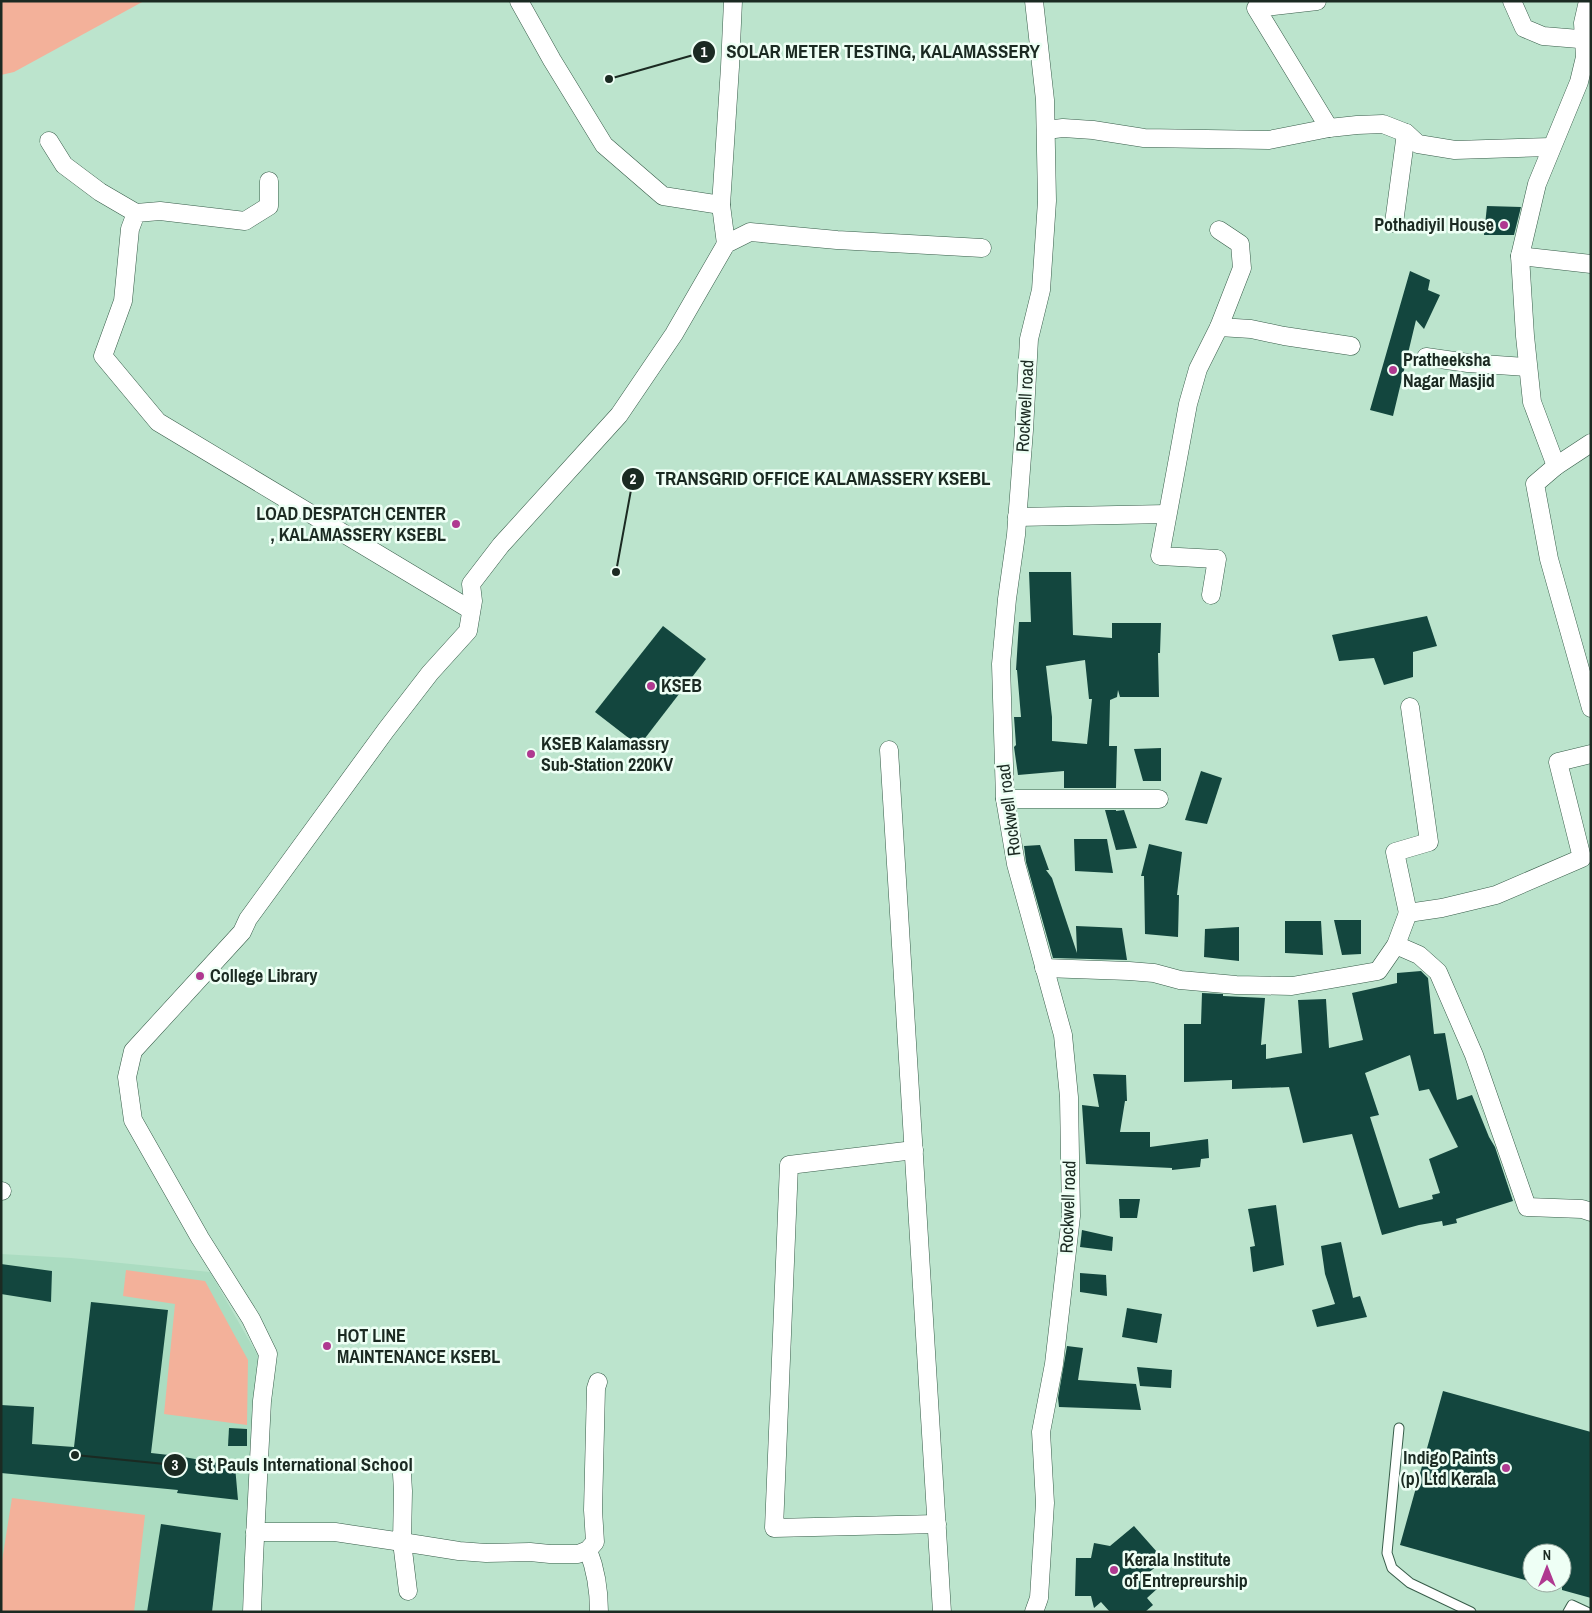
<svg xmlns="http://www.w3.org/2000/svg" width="1592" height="1613" font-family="'Archivo Narrow',sans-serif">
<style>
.built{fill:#abdcc1}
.green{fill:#f3b19a}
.building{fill:#13463e;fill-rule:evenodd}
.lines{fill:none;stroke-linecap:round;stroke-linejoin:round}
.service-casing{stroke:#375c49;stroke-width:11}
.minor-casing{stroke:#375c49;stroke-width:19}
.service{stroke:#fff;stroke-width:9}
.minor{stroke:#fff;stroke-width:18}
.poi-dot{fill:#af3990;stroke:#eefff5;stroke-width:2}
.labels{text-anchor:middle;stroke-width:5;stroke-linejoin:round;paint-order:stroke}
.poi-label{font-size:18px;font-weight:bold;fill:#1b2a22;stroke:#eefff5;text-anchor:start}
.street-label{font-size:18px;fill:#1b2a22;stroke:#eefff5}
.leader{fill:none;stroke:#1b2a22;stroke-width:2}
.callout-dot{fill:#1b2a22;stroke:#eefff5;stroke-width:2}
.mark-label{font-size:15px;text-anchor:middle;font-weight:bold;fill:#fff}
.callout-label{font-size:19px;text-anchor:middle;font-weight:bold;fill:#1b2a22;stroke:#eefff5;stroke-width:5;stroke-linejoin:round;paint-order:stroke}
</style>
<rect width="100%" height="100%" fill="#bce4cd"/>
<!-- built -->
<path class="built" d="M1,1254L71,1258L210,1272L258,1356L242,1612H1Z"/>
<!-- green -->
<g class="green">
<path d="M1,1H144L14,72L1,75Z"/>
<path d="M126,1270L205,1281L248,1360L247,1425L164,1414L175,1304L123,1296Z"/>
<path d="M12,1498L145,1515L134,1612H1V1567Z"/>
</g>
<!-- building -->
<g class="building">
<path d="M1487,206L1521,207L1514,235H1484Z"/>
<path d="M1410,271L1430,280L1428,290L1440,295L1424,329L1416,320L1393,416L1370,410Z"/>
<path d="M1029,572H1071L1073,635L1112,638V623H1161L1160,653H1158L1159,697H1120L1118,690L1117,697L1110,700L1109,746H1117L1116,788H1064V771L1018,775L1014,747L1016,745L1014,717H1021L1017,670H1016L1019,622H1031ZM1085,660L1089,699H1092L1087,744L1052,741V717L1046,666Z"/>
<path d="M1427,616L1437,646L1413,652V677L1384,685L1374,658L1339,661L1332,635Z"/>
<path d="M663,626L706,659L639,746L595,712Z"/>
<path d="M1161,748V781H1143L1134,749Z"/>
<path d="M1201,771L1222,778L1207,824L1185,820Z"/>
<path d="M1105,810H1116V811L1124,810L1137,848L1116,850Z"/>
<path d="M1074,839H1107L1113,873L1075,871Z"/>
<path d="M1149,844L1182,852L1177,895H1179L1178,937L1145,934L1144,876H1141Z"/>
<path d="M1040,845L1049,870H1046L1052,878L1077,953L1076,926L1122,928L1127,960L1053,958L1026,862L1024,846Z"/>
<path d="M1334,920H1361V954L1342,955Z"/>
<path d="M1285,921H1321L1323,955L1285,953Z"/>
<path d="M1239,927V961L1204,957L1205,929Z"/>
<path d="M1421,971L1428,978L1434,1034L1445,1033L1457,1100L1472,1095L1489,1137L1495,1147L1513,1201L1456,1219L1457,1223L1443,1226L1442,1221L1419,1225L1382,1235L1352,1134L1303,1143L1289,1087L1232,1089V1080L1184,1082V1024H1201L1202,993L1223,994V996L1265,998L1261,1045L1266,1044V1059L1302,1053L1298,1000L1326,999L1329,1048L1363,1040L1352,993L1397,983V973ZM1410,1055L1419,1091L1429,1089L1458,1147L1429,1159L1440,1193L1432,1195L1433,1199L1399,1208L1370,1117L1379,1115L1365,1073Z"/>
<path d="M1093,1074L1126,1075L1127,1101H1125L1120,1132H1150V1147L1208,1139L1209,1158L1201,1159L1200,1167L1172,1170V1168L1086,1164L1082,1105L1099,1107Z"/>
<path d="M1119,1199H1140L1137,1218H1120Z"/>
<path d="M1276,1205L1284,1265L1253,1272L1250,1247L1255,1246L1248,1209Z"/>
<path d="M1082,1230L1113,1237L1112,1251L1080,1247Z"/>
<path d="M1341,1242L1353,1298L1360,1296L1367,1317L1317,1327L1312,1310L1335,1304L1325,1274L1321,1246Z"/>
<path d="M1,1264L52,1271L51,1302L1,1294Z"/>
<path d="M1080,1273L1106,1275L1107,1296L1080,1292Z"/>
<path d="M91,1302L168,1310L151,1453L178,1456L235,1466L238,1500L177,1493L178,1490L1,1473V1405L34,1407L32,1444L74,1447Z"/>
<path d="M1127,1308L1162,1314L1157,1343L1122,1337Z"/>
<path d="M1067,1346L1083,1348L1078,1380L1136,1384L1141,1410L1059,1407L1058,1398Z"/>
<path d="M1137,1367L1172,1370L1171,1388L1140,1386Z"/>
<path d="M1443,1391L1591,1432V1598L1562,1590V1553H1532V1582L1400,1545Z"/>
<path d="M229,1428L247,1429V1446H228Z"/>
<path d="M161,1524L221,1533L212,1612H147Z"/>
<path d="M1134,1526L1157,1552L1151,1557L1158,1565L1147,1574L1158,1588L1147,1598L1153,1605L1145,1612H1110L1101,1602L1094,1608L1091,1596H1075L1076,1558H1091L1094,1543L1110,1546Z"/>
</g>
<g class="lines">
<!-- service casing -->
<g class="service-casing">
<g id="service">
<path d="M1399,1428L1387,1553L1392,1568L1410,1583L1471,1612"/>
<path d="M1568,1612L1572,1605L1587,1612"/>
</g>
</g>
<!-- minor casing -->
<g class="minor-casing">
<g id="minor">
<path d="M519,1L552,60L604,145L663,196L721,205L726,244"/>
<path d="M1317,1L1256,8L1329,128"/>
<path d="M1512,1L1524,28L1543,36L1591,40"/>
<path d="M1046,130L1063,128L1093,130L1144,138L1269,140L1329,128L1357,125L1383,124L1406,133L1418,144L1455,150L1551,147"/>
<path d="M49,141L64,165L100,192L136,213"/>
<path d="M269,181V206L245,221L160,211L136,213L130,229L123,301L103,356L158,422L471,610"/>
<path d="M721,205L730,67L733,1"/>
<path d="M1394,223L1406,133"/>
<path d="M1520,256L1591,264"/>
<path d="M1219,327L1251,329L1284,336L1351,346"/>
<path d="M1426,357L1468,363L1527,367"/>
<path d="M1591,443L1556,466L1535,484L1549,559L1591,708"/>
<path d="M1556,466L1532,402L1525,336L1520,256L1537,184L1579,82L1585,57L1583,23L1588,1"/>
<path d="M1017,517L1167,514"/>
<path d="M1211,595L1217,559L1160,556L1188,404L1198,369L1219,327L1242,268L1240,244L1219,230"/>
<path d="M889,750L942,1612"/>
<path d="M1005,799H1159"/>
<path d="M1408,913L1395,852L1429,842L1410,707"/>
<path d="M1396,945L1419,955L1438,972L1474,1055L1527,1207L1582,1209L1591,1212"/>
<path d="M1044,968L1129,971L1154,973L1180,980L1236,985L1292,986L1378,971L1396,945L1408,913L1442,908L1496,895L1582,858L1558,762L1591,754"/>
<path d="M914,1150L789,1165L774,1528L937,1524"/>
<path d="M1,1191H2"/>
<path d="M255,1532H335L402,1542L403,1491L402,1474"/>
<path d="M588,1550C596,1570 599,1590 599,1612"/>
<path d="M408,1591L402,1542L459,1551L486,1553L530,1552L550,1554H578L588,1550L595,1542L593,1510L596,1388L598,1382"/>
<path d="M252,1612L254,1558L262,1401L268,1354L251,1319L200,1238L133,1120L127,1077L133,1051L242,932L248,919L386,730L430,673L468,631L473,601L471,584L501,545L619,415L674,334L726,244L750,232L837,240L982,248"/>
<path d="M1034,1612L1039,1598L1045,1503L1041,1432L1054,1364L1071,1216L1069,1097L1063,1035L1016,864L1005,799L1001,664L1007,599L1016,535L1024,430L1029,339L1041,290L1047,201L1045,100L1034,1"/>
</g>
</g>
<!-- service -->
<use href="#service" class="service"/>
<!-- minor -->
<use href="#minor" class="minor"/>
</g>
<!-- markers -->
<g class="poi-dot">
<circle cx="1504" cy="225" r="5"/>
<circle cx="1393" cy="370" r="5"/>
<circle cx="456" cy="524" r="5"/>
<circle cx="651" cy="686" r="5"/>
<circle cx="531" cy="754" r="5"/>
<circle cx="200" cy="976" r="5"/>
<circle cx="327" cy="1346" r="5"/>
<circle cx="1506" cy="1468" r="5"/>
<circle cx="1114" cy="1570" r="5"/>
</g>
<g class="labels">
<!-- poi labels -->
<g class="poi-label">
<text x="1494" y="231" text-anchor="end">Pothadiyil House</text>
<text x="1403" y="366">Pratheeksha<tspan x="1403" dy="21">Nagar Masjid</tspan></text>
<text x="446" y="520" text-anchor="end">LOAD DESPATCH CENTER<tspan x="446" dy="21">, KALAMASSERY KSEBL</tspan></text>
<text x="661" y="692">KSEB</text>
<text x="541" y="750">KSEB Kalamassry<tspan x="541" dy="21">Sub-Station 220KV</tspan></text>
<text x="210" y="982">College Library</text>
<text x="337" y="1342">HOT LINE<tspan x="337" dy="21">MAINTENANCE KSEBL</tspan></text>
<text x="1496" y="1464" text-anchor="end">Indigo Paints<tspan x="1496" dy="21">(p) Ltd Kerala</tspan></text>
<text x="1124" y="1566">Kerala Institute<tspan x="1124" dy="21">of Entrepreurship</tspan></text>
</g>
<!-- street labels -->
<g class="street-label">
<text transform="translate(1025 406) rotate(-87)" y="6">Rockwell road</text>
<text transform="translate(1009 810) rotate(-97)" y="6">Rockwell road</text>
<text transform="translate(1068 1207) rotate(-88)" y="6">Rockwell road</text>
</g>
</g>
<!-- callouts -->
<path class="leader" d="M609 79L704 52M616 572L633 479M75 1455L175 1465"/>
<g class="callout-dot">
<circle cx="609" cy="79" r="5"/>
<circle cx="616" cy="572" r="5"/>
<circle cx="75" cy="1455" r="5"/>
<circle cx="704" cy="52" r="12"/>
<circle cx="633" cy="479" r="12"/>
<circle cx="175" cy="1465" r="12"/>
</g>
<g class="mark-label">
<text x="704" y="57">1</text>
<text x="633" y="484">2</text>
<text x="175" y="1470">3</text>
</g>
<g class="callout-label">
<text x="883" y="58">SOLAR METER TESTING, KALAMASSERY</text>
<text x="823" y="485">TRANSGRID OFFICE KALAMASSERY KSEBL</text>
<text x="305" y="1471">St Pauls International School</text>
</g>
<!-- border -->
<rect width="1592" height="1613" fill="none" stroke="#1b2a22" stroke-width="5"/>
<!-- north arrow -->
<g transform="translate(1547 1568)"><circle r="24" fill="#eefff5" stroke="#9aaaa1"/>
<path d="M0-4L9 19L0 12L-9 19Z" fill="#af3990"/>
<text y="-8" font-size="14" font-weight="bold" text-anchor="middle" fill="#1b2a22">N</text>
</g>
</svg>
